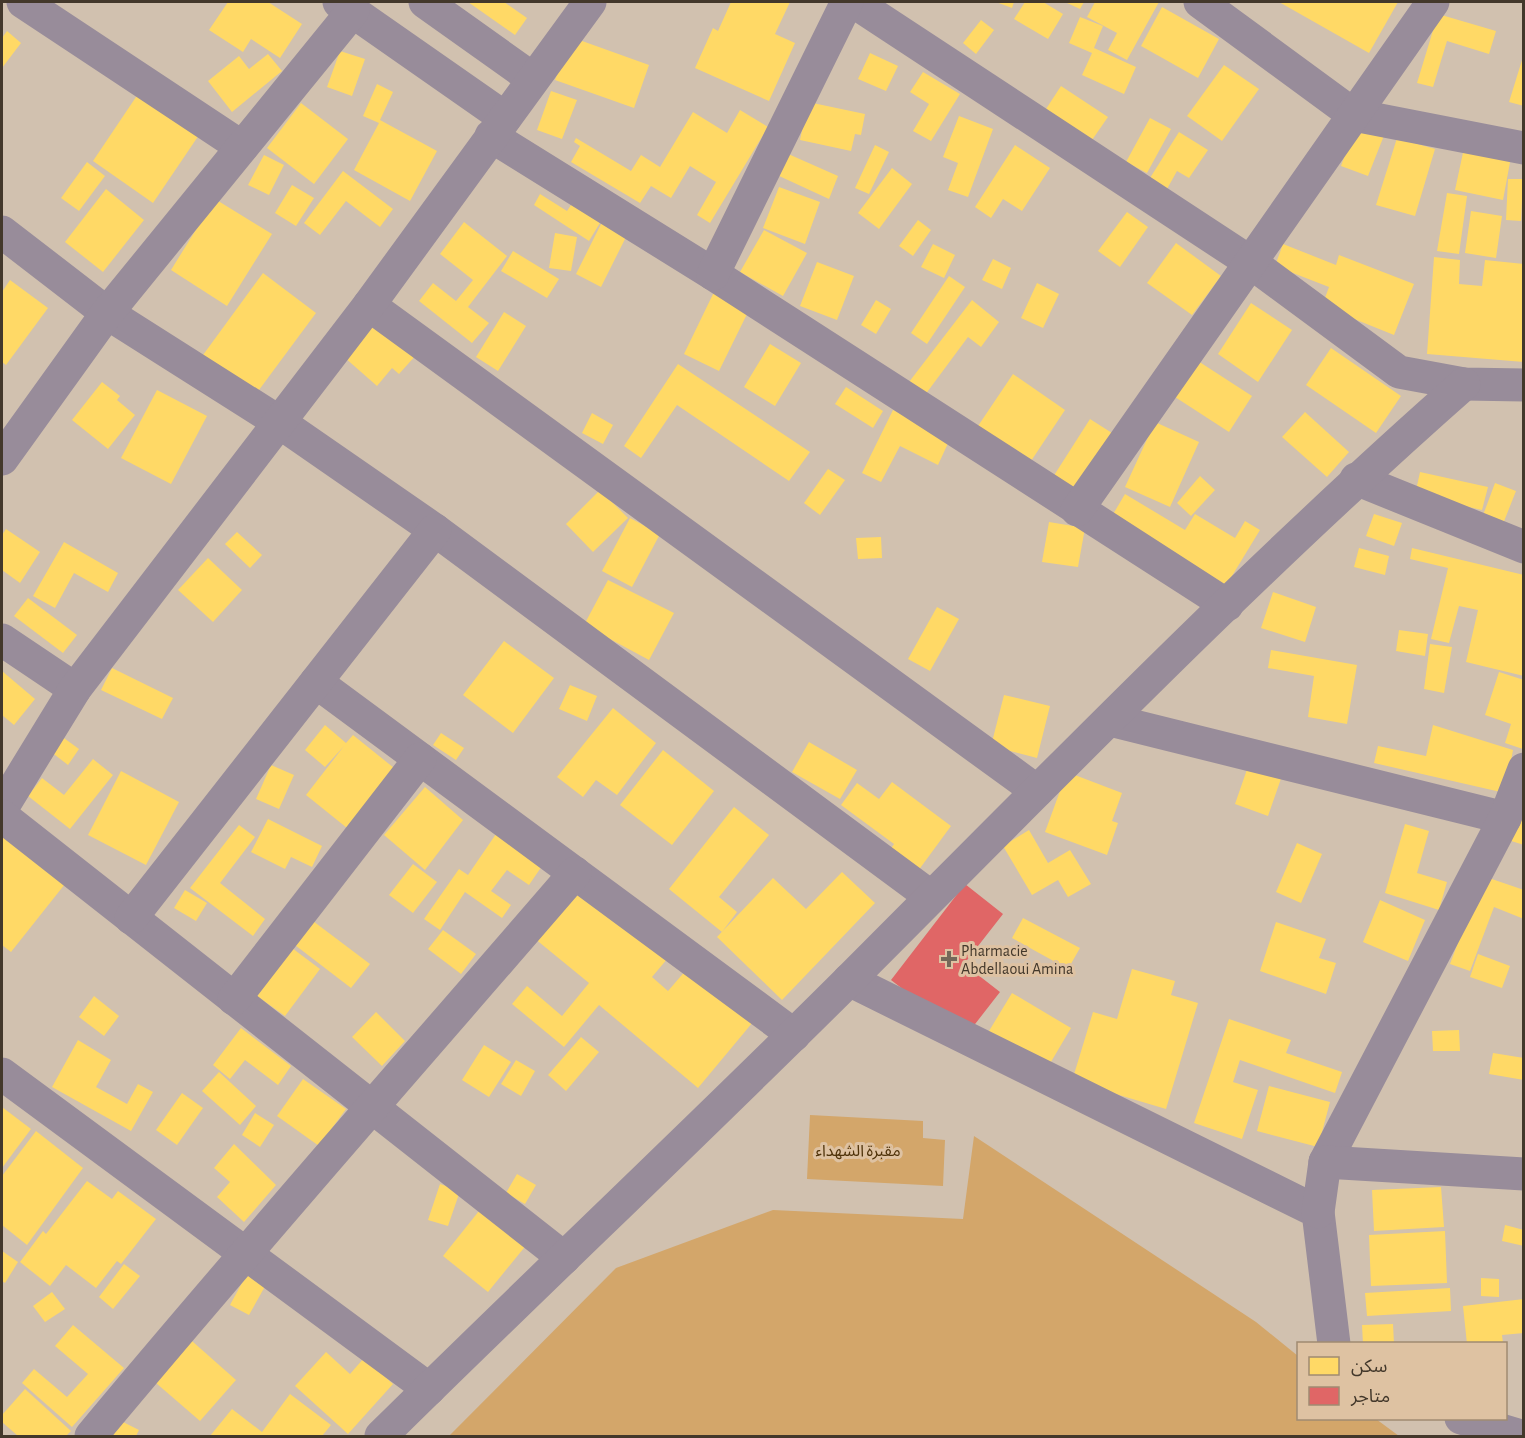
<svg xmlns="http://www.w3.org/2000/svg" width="1525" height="1438" font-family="'Alegreya Sans','Noto Sans Arabic',sans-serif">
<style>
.green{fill:#d3a66a}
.homes{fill:#ffd966}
.shops{fill:#e06666}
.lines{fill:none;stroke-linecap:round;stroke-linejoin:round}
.minor{stroke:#988c9a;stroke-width:33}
.poi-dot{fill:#756859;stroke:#dec2a2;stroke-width:2}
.labels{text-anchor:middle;stroke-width:6;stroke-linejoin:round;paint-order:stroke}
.poi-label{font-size:16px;fill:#43382b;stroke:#dec2a2;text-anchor:start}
.park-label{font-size:16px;fill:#4f330a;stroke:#dec2a2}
</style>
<rect width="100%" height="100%" fill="#d1c1af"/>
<!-- green -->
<g class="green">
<path d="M810,1115L923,1121V1138L945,1140L943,1186L807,1179Z"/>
<path d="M974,1136L1256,1322L1298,1356V1418L1376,1419L1399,1436H449L616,1268L773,1210L963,1219Z"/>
</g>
<!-- homes -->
<g class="homes">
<path d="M228,2H268L302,24L280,58L251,39L243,52L209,30Z"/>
<path d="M468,2H504L527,18L515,35Z"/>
<path d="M731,2H790L775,34L795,43L769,101L695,68L713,28L718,31Z"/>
<path d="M996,2H1014L1012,8Z"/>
<path d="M1025,2H1043L1063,14L1048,39L1014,19Z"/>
<path d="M1065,2H1084L1080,9Z"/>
<path d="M1095,2H1159L1127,60L1108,50L1117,33L1087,17Z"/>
<path d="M1279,2H1398L1369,53Z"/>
<path d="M1162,7L1219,39L1198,78L1141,46Z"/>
<path d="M1438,14L1496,31L1489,54L1447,41L1433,87L1417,83Z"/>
<path d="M1080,17L1103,26L1094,48L1136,67L1124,94L1082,75L1092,53L1069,43Z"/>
<path d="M981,20L994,30L976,54L963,43Z"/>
<path d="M7,31L21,43L2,68V38Z"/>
<path d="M571,37L649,65L634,108L555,80Z"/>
<path d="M340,51L365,59L352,96L327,87Z"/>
<path d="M870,53L898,66L886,91L858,79Z"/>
<path d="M268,54L282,71L232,112L208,81L239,56L249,69Z"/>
<path d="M1523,57H1524V106L1509,102Z"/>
<path d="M1224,65L1259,89L1222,141L1187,116Z"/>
<path d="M923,72L960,94L931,141L913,131L929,104L910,92Z"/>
<path d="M377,84L393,92L380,120L437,151L410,201L354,170L379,123L363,116Z"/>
<path d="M1061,86L1108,117L1092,140L1046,109Z"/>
<path d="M551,91L577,100L562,139L537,130Z"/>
<path d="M138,94L199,135L153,203L93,161Z"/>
<path d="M808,102L865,114L861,135L855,134L851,151L800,140Z"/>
<path d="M301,103L348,139L314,184L267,148Z"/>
<path d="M740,110L768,127L710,223L697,215L716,182L690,166L671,198L651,186L640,203L571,162L580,146L574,142L576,138L631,171L641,155L660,167L693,112L727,133Z"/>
<path d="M959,116L993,129L968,197L948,190L958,163L943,157Z"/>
<path d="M1150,118L1171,129L1147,173L1126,162Z"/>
<path d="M1357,122L1385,133L1368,176L1341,166Z"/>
<path d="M1179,132L1208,150L1189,178L1177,171L1167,189L1150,178Z"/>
<path d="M1397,138L1435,149L1415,216L1376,205Z"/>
<path d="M875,145L889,152L869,194L855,188Z"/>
<path d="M1015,145L1050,168L1022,211L1003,199L991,218L975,207Z"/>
<path d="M1464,148L1511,157L1503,200L1455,190Z"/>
<path d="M786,153L838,176L829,199L777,175Z"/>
<path d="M264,155L284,165L269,195L248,185Z"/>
<path d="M87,162L105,176L79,211L61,198Z"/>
<path d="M892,168L912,184L879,229L858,213Z"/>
<path d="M343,171L393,209L380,227L346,201L320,235L304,223Z"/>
<path d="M1508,179H1523L1521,221L1506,220Z"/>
<path d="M292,185L314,198L296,226L275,213Z"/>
<path d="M779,187L820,202L805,244L763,228Z"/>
<path d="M106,189L144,220L103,272L65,242Z"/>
<path d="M1447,193L1467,196L1459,254L1437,251Z"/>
<path d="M540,194L567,211L575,199L603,218L589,241L534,205Z"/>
<path d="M215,199L272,234L227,306L171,270Z"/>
<path d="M1471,211L1502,216L1496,258L1465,253Z"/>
<path d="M1127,212L1148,227L1120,267L1098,251Z"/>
<path d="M604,218L629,231L601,287L576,274Z"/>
<path d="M918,220L931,230L913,256L899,246Z"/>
<path d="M464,222L507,256L468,307L489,323L472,343L419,301L433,283L456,301L473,280L440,254Z"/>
<path d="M764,230L807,253L783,296L740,272Z"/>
<path d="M555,233L577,237L571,271L549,268Z"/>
<path d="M1176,243L1221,276L1192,315L1147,283Z"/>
<path d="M933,244L955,255L944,278L921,267Z"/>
<path d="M1283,244L1336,265L1339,255L1414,284L1394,335L1322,306L1329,287L1275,266Z"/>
<path d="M513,251L559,279L547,298L501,271Z"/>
<path d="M1434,257L1460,260L1459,284L1482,286L1485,260L1524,264V362L1427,354Z"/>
<path d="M993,259L1011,268L1002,289L982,280Z"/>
<path d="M817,262L854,276L837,320L800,306Z"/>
<path d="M263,273L316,313L256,394L203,355Z"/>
<path d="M949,276L965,287L927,344L911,333Z"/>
<path d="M10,280L48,308L6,365L2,362V292Z"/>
<path d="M1037,283L1059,294L1043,328L1021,318Z"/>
<path d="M714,292L749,310L719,371L684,354Z"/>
<path d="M876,300L891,309L876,334L861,325Z"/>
<path d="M972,300L999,322L981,347L968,337L925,395L909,382Z"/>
<path d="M1251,303L1292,330L1258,382L1218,354Z"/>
<path d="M504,312L526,326L498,371L476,357Z"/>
<path d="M379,319L417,354L399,374L392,368L377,386L344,357Z"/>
<path d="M770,344L801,363L775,406L744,387Z"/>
<path d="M1331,348L1401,396L1376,433L1306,385Z"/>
<path d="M1198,361L1252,396L1229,432L1175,397Z"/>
<path d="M678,364L810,452L789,481L677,405L641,458L624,446Z"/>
<path d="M1013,374L1065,410L1031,461L978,426Z"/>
<path d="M102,382L120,396L117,400L135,415L108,449L72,420Z"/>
<path d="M846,387L883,411L873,428L835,404Z"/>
<path d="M157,390L207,416L171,484L121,458Z"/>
<path d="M893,410L950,439L938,465L900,446L881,482L862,473Z"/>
<path d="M1305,412L1349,452L1327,477L1282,437Z"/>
<path d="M592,413L613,425L603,444L582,433Z"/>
<path d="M1090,419L1112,433L1075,491L1053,477Z"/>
<path d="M1155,422L1199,442L1170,507L1125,487Z"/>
<path d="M828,469L845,480L820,515L804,503Z"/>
<path d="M1420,472L1488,487L1482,510L1415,495Z"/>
<path d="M1200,476L1215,490L1191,516L1177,503Z"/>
<path d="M1495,483L1516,491L1499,534L1479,526Z"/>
<path d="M600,490L628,518L593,552L566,524Z"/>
<path d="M1125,494L1185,530L1195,514L1235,538L1245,521L1260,530L1224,589L1109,521Z"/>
<path d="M1374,514L1402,523L1394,546L1366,536Z"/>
<path d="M630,518L660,534L632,587L602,571Z"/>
<path d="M1049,522L1085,528L1078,567L1042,562Z"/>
<path d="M6,529L40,552L20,583L2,570V535Z"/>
<path d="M237,532L262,555L250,568L225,544Z"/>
<path d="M881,537L882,558L858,559L856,538Z"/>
<path d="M64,542L118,573L108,592L74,573L55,608L33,596Z"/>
<path d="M1359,548L1389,556L1385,575L1354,567Z"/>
<path d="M1412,548L1524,575V676L1466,662L1478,610L1459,606L1449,643L1431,639L1448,568L1410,559Z"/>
<path d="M208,558L242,590L213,622L178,590Z"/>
<path d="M608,580L674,613L649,660L584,625Z"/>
<path d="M1273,592L1316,607L1305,642L1261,628Z"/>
<path d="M28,598L77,635L63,653L14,616Z"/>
<path d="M937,607L959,619L930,671L908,659Z"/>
<path d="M1399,630L1428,634L1425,656L1396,651Z"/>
<path d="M504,641L554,678L513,733L463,695Z"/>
<path d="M1430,644L1452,647L1444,693L1424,689Z"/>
<path d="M1271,650L1357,665L1347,724L1308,717L1314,676L1268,668Z"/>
<path d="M112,668L173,698L162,719L101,690Z"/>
<path d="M2,671L35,699L14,725L2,715Z"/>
<path d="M1499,672L1524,680L1523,749L1505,743L1511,724L1485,715Z"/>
<path d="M570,685L597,696L587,721L559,709Z"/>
<path d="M1004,695L1050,706L1037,758L991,746Z"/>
<path d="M613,708L656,743L617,795L596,780L583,797L557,777Z"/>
<path d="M325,725L346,743L353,735L394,768L347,828L306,795L344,746L325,767L305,750Z"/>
<path d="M1433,725L1513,750L1505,793L1374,763L1378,746L1426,756Z"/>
<path d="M57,733L79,749L68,765L46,748Z"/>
<path d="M441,733L464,748L456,760L433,745Z"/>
<path d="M809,742L857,770L840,799L792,772Z"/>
<path d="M663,750L714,791L672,845L620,805Z"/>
<path d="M1251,758L1284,770L1268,816L1235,804Z"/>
<path d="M93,759L113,775L70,829L28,796L42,778L64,795Z"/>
<path d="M271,765L294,775L279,809L256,799Z"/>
<path d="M121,771L179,802L146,865L88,835Z"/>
<path d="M1067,772L1122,793L1112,821L1118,823L1107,855L1045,832Z"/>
<path d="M892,782L951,826L918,871L890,850L894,844L841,805L857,783L879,799Z"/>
<path d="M425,787L463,820L425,870L384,835Z"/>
<path d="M1524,801V845L1508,840Z"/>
<path d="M734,807L769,835L719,897L737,912L722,932L669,889Z"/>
<path d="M268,819L322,846L312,867L291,857L285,869L251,852Z"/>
<path d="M1405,824L1429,831L1417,873L1447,882L1439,910L1385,893Z"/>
<path d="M239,825L255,837L220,883L265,919L253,936L190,888Z"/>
<path d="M1029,830L1048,863L1070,850L1091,884L1068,897L1058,880L1032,895L1003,846Z"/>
<path d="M496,834L542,866L529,885L507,870L491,891L511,905L502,918L465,892L440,930L424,919L459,869L468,875Z"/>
<path d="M2,835L65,884L11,952L2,945Z"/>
<path d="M1297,843L1322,854L1301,903L1276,892Z"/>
<path d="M413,864L437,882L413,913L389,895Z"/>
<path d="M842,872L875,903L782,1000L717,937L773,878L806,909Z"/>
<path d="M1483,876L1524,890V919L1494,907L1470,971L1450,964Z"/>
<path d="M580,883L668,958L652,977L668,991L693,962L758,1016L698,1088L599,1005L564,1047L512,1004L527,986L562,1016L589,983L534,938Z"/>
<path d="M185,890L207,903L196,921L174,908Z"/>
<path d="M1380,900L1425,920L1408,961L1363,942Z"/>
<path d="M309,918L370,964L351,988L291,942Z"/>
<path d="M1023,918L1080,948L1068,969L1012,938Z"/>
<path d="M1276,922L1326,939L1319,958L1336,963L1326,994L1260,971Z"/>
<path d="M443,930L476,954L461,974L428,949Z"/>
<path d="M292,948L320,969L285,1016L257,996Z"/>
<path d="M1478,954L1510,966L1502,988L1470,977Z"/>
<path d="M1132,969L1175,981L1171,995L1198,1003L1166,1109L1072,1081L1093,1012L1117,1019Z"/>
<path d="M1012,993L1071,1028L1045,1072L986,1036Z"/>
<path d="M94,996L119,1016L104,1036L79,1017Z"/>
<path d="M376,1012L405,1041L382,1066L352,1037Z"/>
<path d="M1229,1019L1291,1040L1286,1053L1342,1072L1335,1093L1240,1060L1233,1082L1258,1090L1242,1139L1194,1123Z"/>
<path d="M241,1028L291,1066L278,1085L245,1060L230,1079L213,1065Z"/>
<path d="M1459,1030L1460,1051H1433L1432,1031Z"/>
<path d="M581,1037L599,1052L566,1091L548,1075Z"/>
<path d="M78,1040L111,1060L96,1087L127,1104L138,1084L153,1092L131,1131L52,1087Z"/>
<path d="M484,1045L511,1062L489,1097L462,1080Z"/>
<path d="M1493,1053L1524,1058V1080L1489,1074Z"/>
<path d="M516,1060L535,1071L521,1096L501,1084Z"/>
<path d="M219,1072L256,1106L240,1125L202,1091Z"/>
<path d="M303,1079L346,1109L319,1146L277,1116Z"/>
<path d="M1269,1086L1330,1102L1318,1147L1257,1131Z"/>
<path d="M182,1093L203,1108L177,1145L156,1130Z"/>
<path d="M2,1107L31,1129L2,1168Z"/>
<path d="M255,1113L274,1125L260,1147L242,1135Z"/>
<path d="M36,1131L83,1168L27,1245L2,1225V1176Z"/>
<path d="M234,1144L276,1185L244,1222L217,1197L230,1182L214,1168Z"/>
<path d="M517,1174L536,1185L525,1204L506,1193Z"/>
<path d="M87,1181L112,1199L118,1191L156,1219L121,1264L117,1261L96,1288L66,1265L50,1286L20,1262L43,1231L46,1234Z"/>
<path d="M440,1184L460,1191L448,1226L428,1220Z"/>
<path d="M1441,1187L1444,1227L1374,1231L1372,1190Z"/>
<path d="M483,1206L528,1243L488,1292L443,1256Z"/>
<path d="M1505,1225L1524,1230V1246L1502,1241Z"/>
<path d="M1445,1231L1447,1283L1371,1286L1369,1235Z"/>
<path d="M2,1251L18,1262L5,1283L2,1281Z"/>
<path d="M124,1264L140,1276L113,1309L99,1297Z"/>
<path d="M249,1270L268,1281L249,1315L230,1305Z"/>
<path d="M1481,1278L1499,1279V1297L1481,1296Z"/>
<path d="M1450,1288L1451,1311L1367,1316L1365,1293Z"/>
<path d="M52,1292L65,1309L45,1322L33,1306Z"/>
<path d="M1524,1299V1333L1502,1335L1503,1343L1467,1344L1463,1306Z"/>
<path d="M1393,1324L1394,1344H1363L1362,1325Z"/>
<path d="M73,1325L124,1368L72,1427L22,1383L34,1369L67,1397L88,1374L55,1346Z"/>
<path d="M192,1341L236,1380L200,1421L156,1383Z"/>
<path d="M326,1352L350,1374L364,1358L393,1384L348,1434L295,1386Z"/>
<path d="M25,1389L71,1431L66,1436H18L2,1422V1415Z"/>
<path d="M290,1394L331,1425L322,1436H210L232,1409L262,1432Z"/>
<path d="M117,1419L139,1430L136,1436H109Z"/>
</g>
<!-- shops -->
<path class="shops" d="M965,884L1003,914L964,964L1000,992L965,1037L891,980Z"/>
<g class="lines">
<!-- minor -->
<g class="minor">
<path d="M23,2L242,147"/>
<path d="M339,2L505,118"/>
<path d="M425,2L533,79"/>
<path d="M854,2L1250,262L1399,372L1464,384L1524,385"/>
<path d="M1200,2L1354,115L1524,148"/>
<path d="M491,136L713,274L1227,605"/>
<path d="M2,232L107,313L279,422L435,530L930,896"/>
<path d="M713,274L847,2"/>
<path d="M369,305L1037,791"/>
<path d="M2,459L107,313L353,11"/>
<path d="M1356,479L1524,547"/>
<path d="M1077,510L1433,2"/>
<path d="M2,640L75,689"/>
<path d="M316,682L794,1035"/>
<path d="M1110,720L1505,818"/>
<path d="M2,808L75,689L369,305L590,2"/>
<path d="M2,816L564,1258"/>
<path d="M131,918L435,530"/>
<path d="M849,980L1318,1212L1334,1344"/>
<path d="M234,999L420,759"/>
<path d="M2,1074L429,1389"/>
<path d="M1325,1162L1505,818L1524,769"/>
<path d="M1318,1212L1325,1162L1524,1174"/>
<path d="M1461,1418L1521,1436"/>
<path d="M91,1436C249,1246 413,1061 575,873"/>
<path d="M381,1436C532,1287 687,1141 838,991C1043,786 1246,576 1464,384"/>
</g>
</g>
<!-- markers -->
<path class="poi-dot" d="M946 950h6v6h6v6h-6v6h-6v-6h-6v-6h6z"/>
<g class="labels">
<!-- poi labels -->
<g class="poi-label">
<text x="961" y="956">Pharmacie<tspan x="961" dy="18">Abdellaoui Amina</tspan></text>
</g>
<!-- park labels -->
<g class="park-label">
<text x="858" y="1156">مقبرة الشهداء</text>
</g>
</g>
<!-- border -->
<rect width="1525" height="1438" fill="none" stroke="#43382b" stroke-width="6"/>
<!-- legend -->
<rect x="1297" y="1342" width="210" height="78" fill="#dec2a2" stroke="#a08b72" stroke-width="1.5"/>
<rect x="1309" y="1357" width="30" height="18" fill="#ffd966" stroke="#a08b72" stroke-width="1.5"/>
<text x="1351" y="1372" font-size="18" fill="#43382b">سكن</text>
<rect x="1309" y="1387" width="30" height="18" fill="#e06666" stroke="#a08b72" stroke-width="1.5"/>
<text x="1351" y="1402" font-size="18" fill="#43382b">متاجر</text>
</svg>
